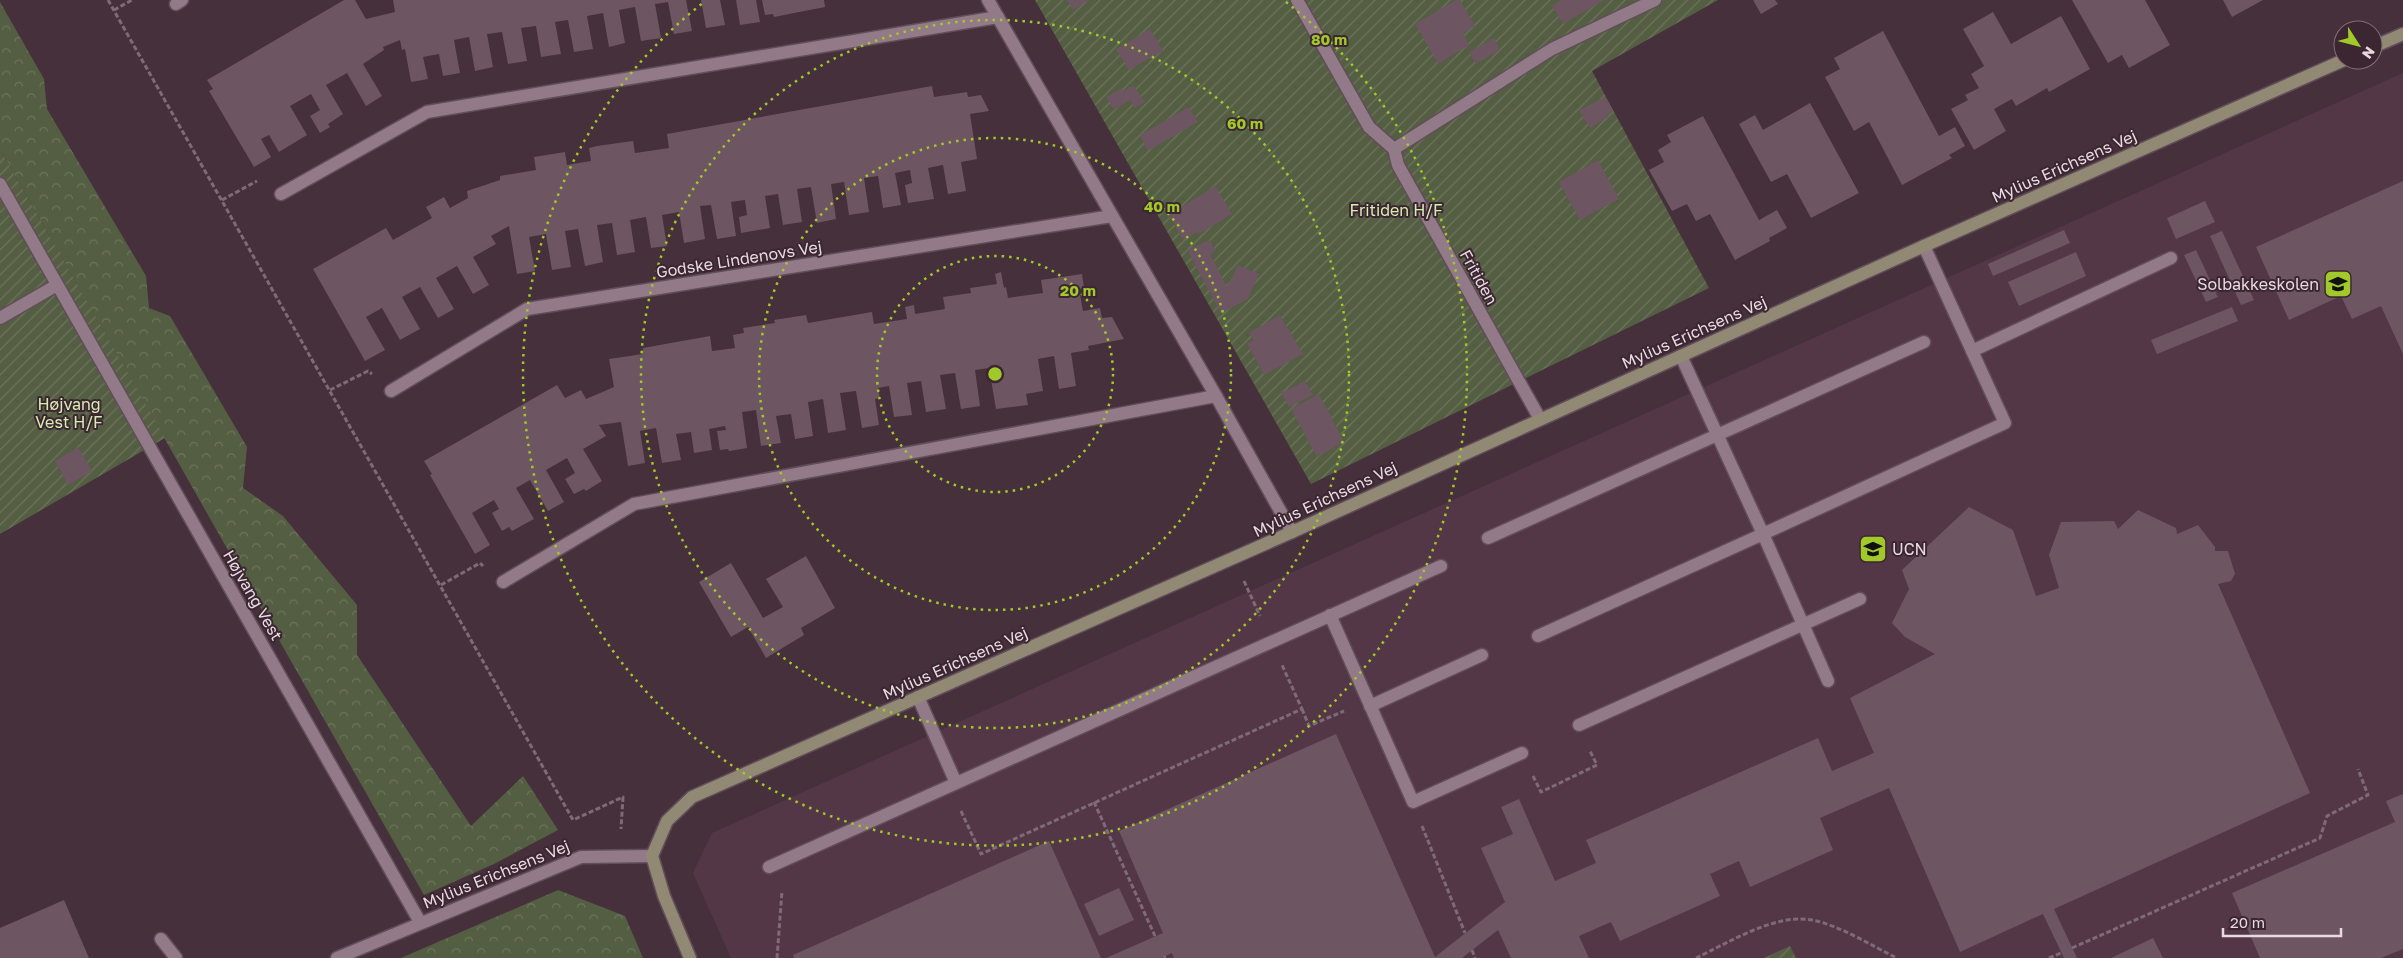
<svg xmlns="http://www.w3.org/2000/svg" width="2403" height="958" font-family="'Golos Text',sans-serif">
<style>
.built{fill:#543747}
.forest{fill:url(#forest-crowns)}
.garden{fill:url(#garden-furrows)}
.building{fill:#6d5562}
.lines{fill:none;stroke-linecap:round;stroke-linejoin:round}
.lane-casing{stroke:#614e58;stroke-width:15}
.street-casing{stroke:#614e58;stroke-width:15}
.secondary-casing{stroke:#614e58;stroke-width:15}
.path{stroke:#7e6b75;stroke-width:3;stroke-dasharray:5 2.5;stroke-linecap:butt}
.lane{stroke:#937a88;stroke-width:12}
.street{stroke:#937a88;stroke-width:12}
.secondary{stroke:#928975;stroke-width:12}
.ring{fill:none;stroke:#a1c929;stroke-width:2.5;stroke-dasharray:2.5 5}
.labels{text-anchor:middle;stroke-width:4;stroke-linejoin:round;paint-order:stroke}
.street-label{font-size:16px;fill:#e8dae1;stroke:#3b2632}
.park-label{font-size:16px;fill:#d8eeaf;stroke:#3b2632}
.poi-label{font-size:16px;fill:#e8dae1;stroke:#3b2632;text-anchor:end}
.centre{fill:#a1c929;stroke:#3b2632;stroke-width:2.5}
.ring-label{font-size:15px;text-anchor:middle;font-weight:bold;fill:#a1c929;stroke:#3b2632;stroke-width:4;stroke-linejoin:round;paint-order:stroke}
</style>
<defs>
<pattern id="forest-crowns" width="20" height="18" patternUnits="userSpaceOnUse" patternTransform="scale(1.25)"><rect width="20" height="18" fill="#545e42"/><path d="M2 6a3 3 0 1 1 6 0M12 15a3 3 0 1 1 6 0" fill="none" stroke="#6d745d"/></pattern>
<pattern id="garden-furrows" width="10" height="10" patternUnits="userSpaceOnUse" patternTransform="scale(1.25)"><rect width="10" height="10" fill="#545e42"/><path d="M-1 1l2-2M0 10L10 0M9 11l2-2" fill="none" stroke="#6d745d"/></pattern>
</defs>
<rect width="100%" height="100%" fill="#46303c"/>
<!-- built -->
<path class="built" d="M2403,73V958H731L693,873L712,833Z"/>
<!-- forest -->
<g class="forest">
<path d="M0,2L44,79L47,109L146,276L149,308L170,316L247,447L243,488L283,516L357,605V655L471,826L523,776L558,830L494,864L424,895L0,149Z"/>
<path d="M558,890L625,916L643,958H401Z"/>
</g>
<!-- garden -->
<g class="garden">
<path d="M1035,0H1718L1592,71L1709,288L1311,484Z"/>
<path d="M0,149L165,438L0,534Z"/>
<path d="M1790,946L1796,958H1764Z"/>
</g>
<!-- building -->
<g class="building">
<path d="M344,0H355L366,19L395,12L393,0H686L692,31L674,34L668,2L655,4L661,38L641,41L635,7L619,10L625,43L609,47L603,13L587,16L593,49L574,52L568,20L555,22L561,54L541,57L536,26L521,28L527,61L508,64L502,32L487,34L493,67L475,71L469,37L454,40L460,73L443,76L439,54L423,57L428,79L411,82L405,49L402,50L400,40L383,47L384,50L363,64L382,96L366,106L347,73L326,85L343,114L328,124L330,127L320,133L310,116L320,110L311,94L290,106L307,135L279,152L269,135L261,139L271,157L254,167L209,91L213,89L207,80Z"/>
<path d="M701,0H720L725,25L706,28Z"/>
<path d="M736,0H756L760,22L740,25Z"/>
<path d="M762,0H824L825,7L774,17L773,14L765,15Z"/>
<path d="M1067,0H1089L1073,10Z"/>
<path d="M1456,0H1460L1475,26L1463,33L1469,45L1438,64L1415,24Z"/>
<path d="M1561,0H1604L1563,24L1552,6Z"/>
<path d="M1753,0H1775L1778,4L1761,14Z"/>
<path d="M2072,0H2145L2170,45L2129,68L2122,55L2108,63Z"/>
<path d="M2223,0H2263L2232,17Z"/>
<path d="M1993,12L2011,44L2061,16L2090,69L2049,92L2047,88L2016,106L2012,99L1994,109L2006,131L1974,150L1951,109L1968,100L1965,95L1979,88L1971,74L1984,66L1963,29Z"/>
<path d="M1150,29L1163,51L1129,70L1116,49Z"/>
<path d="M1883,31L1939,136L1955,127L1965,146L1949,155L1952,158L1902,185L1869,122L1854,131L1825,77L1840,69L1834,58Z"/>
<path d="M1494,38L1500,50L1476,64L1469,52Z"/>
<path d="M1133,85L1145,102L1135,108L1130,100L1114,110L1106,97L1121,88L1123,91Z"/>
<path d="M932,86L934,97L967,92L968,97L981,95L989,111L970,114L977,159L961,162L966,191L948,194L943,165L928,168L934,199L908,203L905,185L912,183L910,170L895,173L901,205L883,208L878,176L864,178L869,212L849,215L844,182L831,184L836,219L817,223L811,187L797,189L802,222L783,225L778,194L765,196L770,228L741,233L739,217L747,215L745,200L731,202L736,236L717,239L711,205L700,206L705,239L684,243L679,212L662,215L667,246L651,248L646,217L630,220L635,252L617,255L612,223L597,225L603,262L585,266L578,229L565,231L571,267L552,270L546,234L529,237L535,271L517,274L509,226L491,236L496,244L473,257L489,285L473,294L457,266L436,278L454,309L438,318L420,287L402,297L420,329L400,340L382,308L366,317L385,350L365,361L313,269L386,228L393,240L432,218L426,207L444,197L450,208L468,198L467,191L500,180V176L536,170L534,157L565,152L567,165L591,161L589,148L597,146L633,141L635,153L669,148L667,134Z"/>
<path d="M1605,97L1613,110L1607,115L1608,117L1590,128L1579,110Z"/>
<path d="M1810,103L1859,193L1811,218L1787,174L1771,182L1739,124L1755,115L1763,130Z"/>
<path d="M1189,107L1198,122L1148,151L1140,135Z"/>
<path d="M1703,116L1759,220L1777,210L1787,228L1769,238L1770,241L1735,260L1710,214L1696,221L1687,204L1672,211L1649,170L1664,162L1658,150L1671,142L1667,135Z"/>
<path d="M1598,160L1619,199L1580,220L1559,182Z"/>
<path d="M2403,181V354L2381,306L2352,319L2341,296L2289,320L2256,247Z"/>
<path d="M1215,186L1232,214L1199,234L1197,232L1183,240L1169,215Z"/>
<path d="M2205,201L2215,222L2176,239L2167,218Z"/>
<path d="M2064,230L2070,243L1993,276L1988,264Z"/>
<path d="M2222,231L2254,300L2241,305L2210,236Z"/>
<path d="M1209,240L1216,251L1210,254L1227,287L1238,265L1259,274L1248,299L1221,313L1187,250Z"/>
<path d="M2196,250L2218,297L2206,302L2184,255Z"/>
<path d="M2076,252L2086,276L2019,306L2008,282Z"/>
<path d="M1001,272L1004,288L1006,287L1008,298L1043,293L1041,280L1082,274L1084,288L1079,289L1083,311L1100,308L1102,318L1112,317L1124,339L1088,346L1089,350L1071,353L1076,386L1059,389L1054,356L1038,359L1043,391L1026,394L1028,405L996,409L989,368L975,370L980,406L961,409L955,373L940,375L946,409L926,412L921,381L907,383L912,415L894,417L889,386L878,388L880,398L875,399L879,425L862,428L856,391L840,393L846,430L828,433L823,399L808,402L813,436L795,439L791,414L776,416L781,443L761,446L756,410L742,412L747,448L729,451L728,449L720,450L717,431L726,430L725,426L709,429L712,450L694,453L691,432L676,434L681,460L662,463L656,428L640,431L645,463L628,466L621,422L599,425L606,436L583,449L602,481L586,491L584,489L574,494L565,479L575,473L567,458L546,470L564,502L548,511L530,480L516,488L534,519L512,531L509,527L502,531L492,513L499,509L494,500L472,513L490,545L475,554L430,475L432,474L424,461L557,385L565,398L581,390L586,399L614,387L609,359L643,354V348L710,336L712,351L735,348L733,335L744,333L743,328L775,323L774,320L806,315L808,323L872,312L874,324L907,319L905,307L914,305L915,314L945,309L943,297L971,293L970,288L997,284L995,274Z"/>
<path d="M2232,307L2238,321L2157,354L2151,340Z"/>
<path d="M1280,315L1303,354L1264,375L1247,344L1253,340L1249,333Z"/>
<path d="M1305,381L1313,395L1289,407L1281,393Z"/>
<path d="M1319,394L1344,442L1317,457L1291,409Z"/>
<path d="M78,447L92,471L68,485L55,461Z"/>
<path d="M1969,507L2013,530L2036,596L2059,588L2049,555L2061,522L2114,521L2118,529L2138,510L2176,528L2177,534L2198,525L2215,547V551H2228L2235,574L2231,581L2218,584L2310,793L2054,909L2077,958H2064L2043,914L1960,952L1889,788L1820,818L1833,850L1750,887L1739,861L1710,874L1720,896L1620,941L1611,922L1579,936L1589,958H1511L1498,930L1462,958H1174L1172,953L1161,958H1106L1163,933L1119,831L1336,734L1435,957L1505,902L1481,848L1513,834L1501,807L1519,799L1555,881L1596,863L1586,840L1818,738L1832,771L1874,753L1850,698L1935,654L1905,637L1892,623L1909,589L1902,570Z"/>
<path d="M806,556L835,608L801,628L804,635L766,658L748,627L731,637L699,582L731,563L763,618L783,607L766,579Z"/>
<path d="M2403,794V949L2381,958H2260L2232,893L2395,822L2386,801Z"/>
<path d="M1049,841L1101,958H794L793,955Z"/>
<path d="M1119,888L1134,920L1099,936L1084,904Z"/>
<path d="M64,900L89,958H0V928Z"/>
<path d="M2153,938L2163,958H2111Z"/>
</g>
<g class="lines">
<!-- lane casing -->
<g class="lane-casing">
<g id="lane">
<path d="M1297,0L1369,127L1394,149L1398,165L1540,419"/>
<path d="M1394,149L1552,49L1655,0"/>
<path d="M0,184L420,922"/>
<path d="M0,318L57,285"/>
<path d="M1972,351L2171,258"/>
<path d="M1681,356L1763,534L2005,423L1924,246"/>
<path d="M1488,538L1924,342"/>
<path d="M1330,615L1413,802L1522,753"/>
<path d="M1538,636L1763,534L1828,681"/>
<path d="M918,697L956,783"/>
<path d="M1370,706L1482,655"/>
<path d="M1579,725L1860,599"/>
<path d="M769,867L1441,566"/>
<path d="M161,939L176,958"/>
<path d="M337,958L581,857L652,856"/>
</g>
</g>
<!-- street casing -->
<g class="street-casing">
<g id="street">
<path d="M988,0L1216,396L1292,532"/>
<path d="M176,4L182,0"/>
<path d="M281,194L427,112L998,17"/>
<path d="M391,391L527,309L1112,216"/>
<path d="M503,582L634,504L1216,396"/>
</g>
</g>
<!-- secondary casing -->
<g class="secondary-casing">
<g id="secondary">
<path d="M2373,47L2403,34"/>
<path d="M690,958L664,896L652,856L667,821L692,797L1292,532L1924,246L2344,60"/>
</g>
</g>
<!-- path -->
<g class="path">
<path d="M108,0L573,820L623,797L621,829"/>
<path d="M114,10L132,0"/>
<path d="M222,200L257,181"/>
<path d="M330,390L368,371L372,374"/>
<path d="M1244,581L1260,616"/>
<path d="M441,585L480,563L483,566"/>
<path d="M1302,709L1309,726L1344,711"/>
<path d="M1533,776L1541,792L1597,765L1590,751"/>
<path d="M1094,802L1155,936"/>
<path d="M961,811L981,854L1302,709L1282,665"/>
<path d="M1422,826L1465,933"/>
<path d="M2072,948L2320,838L2327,816L2368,795L2358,769"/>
<path d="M1472,950L1475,958"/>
<path d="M1164,956L1165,958"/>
<path d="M777,958L782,891"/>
<path d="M1696,958C1728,943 1775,913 1812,920C1839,925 1872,946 1897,958"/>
<path d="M2049,958L2061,953"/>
</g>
<!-- lane -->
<use href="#lane" class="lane"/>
<!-- street -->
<use href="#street" class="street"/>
<!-- secondary -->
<use href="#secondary" class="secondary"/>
</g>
<!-- distance rings -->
<g class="ring">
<circle cx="995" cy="374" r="118"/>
<circle cx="995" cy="374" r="236"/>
<circle cx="995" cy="374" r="354"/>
<path d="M1286 2A472 472 0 1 1 704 2"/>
</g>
<!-- icons -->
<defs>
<g id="school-square" transform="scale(1.4375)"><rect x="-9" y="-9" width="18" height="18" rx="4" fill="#a1c929" stroke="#3b2632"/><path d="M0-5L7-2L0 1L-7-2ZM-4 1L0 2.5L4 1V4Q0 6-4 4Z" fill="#111"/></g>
<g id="university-square" transform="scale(1.4375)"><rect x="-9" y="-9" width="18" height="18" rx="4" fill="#a1c929" stroke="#3b2632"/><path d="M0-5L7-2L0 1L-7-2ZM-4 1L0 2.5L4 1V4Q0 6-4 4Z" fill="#111"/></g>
</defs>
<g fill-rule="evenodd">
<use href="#school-square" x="2338" y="284"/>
<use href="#university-square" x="1873" y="549"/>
</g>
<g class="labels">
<!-- street labels -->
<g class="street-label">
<text transform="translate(2064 166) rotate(-24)" y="6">Mylius Erichsens Vej</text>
<text transform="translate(739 259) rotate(-9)" y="6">Godske Lindenovs Vej</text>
<text transform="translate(1479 277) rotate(61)" y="6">Fritiden</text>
<text transform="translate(1694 332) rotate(-24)" y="6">Mylius Erichsens Vej</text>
<text transform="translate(1325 499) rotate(-25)" y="6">Mylius Erichsens Vej</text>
<text transform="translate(253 595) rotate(60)" y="6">Højvang Vest</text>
<text transform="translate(955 663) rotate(-24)" y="6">Mylius Erichsens Vej</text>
<text transform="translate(496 874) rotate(-22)" y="6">Mylius Erichsens Vej</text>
</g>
<!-- park labels -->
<g class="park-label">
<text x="1396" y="216">Fritiden H/F</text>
<text x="69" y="410">Højvang<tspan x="69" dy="18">Vest H/F</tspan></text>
</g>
<!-- poi labels -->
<g class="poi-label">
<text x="2319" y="290">Solbakkeskolen</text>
<text x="1892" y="555" text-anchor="start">UCN</text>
</g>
</g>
<circle cx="995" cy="374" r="8" class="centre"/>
<g class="ring-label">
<text x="1329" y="45">80 m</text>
<text x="1245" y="129">60 m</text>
<text x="1162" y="212">40 m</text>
<text x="1078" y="296">20 m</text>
</g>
<!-- north arrow -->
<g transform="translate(2358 45) rotate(126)"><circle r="24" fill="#3b2632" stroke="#806e78"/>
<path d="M0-4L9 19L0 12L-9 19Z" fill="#a1c929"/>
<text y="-8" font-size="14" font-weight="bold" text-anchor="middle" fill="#e8dae1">N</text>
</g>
<!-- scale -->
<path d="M2223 928v8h118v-8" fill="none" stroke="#e8dae1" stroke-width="2.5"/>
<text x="2230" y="928" font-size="15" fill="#e8dae1" stroke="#3b2632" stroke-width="4" paint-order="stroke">20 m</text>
</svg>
